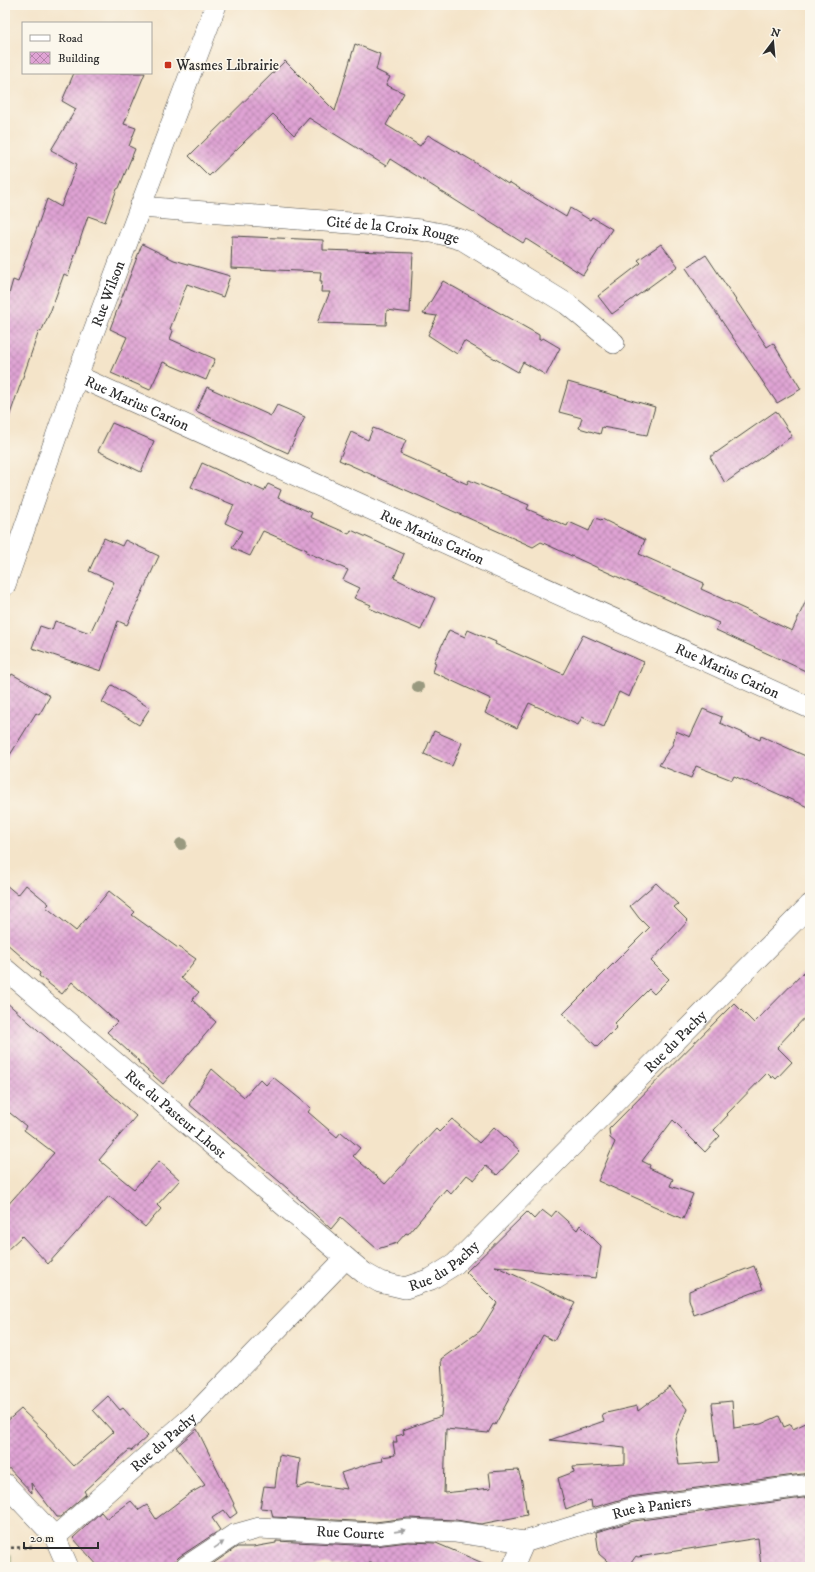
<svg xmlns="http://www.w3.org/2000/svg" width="815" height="1572" font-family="'IM FELL DW Pica',serif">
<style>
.park{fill:url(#park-dots);stroke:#657a51}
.building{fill:url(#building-cross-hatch)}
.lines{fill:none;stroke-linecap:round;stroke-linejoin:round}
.minor-casing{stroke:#494743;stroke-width:22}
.path{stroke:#494743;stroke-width:2.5;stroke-dasharray:3 3;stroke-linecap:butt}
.minor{stroke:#fff;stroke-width:21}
.tree{fill:#99997f}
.oneway{fill:#a0a0a0}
.poi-dot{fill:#c8321e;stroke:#fbf7ec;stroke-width:1.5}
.labels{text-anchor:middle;stroke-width:3;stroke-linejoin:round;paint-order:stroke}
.poi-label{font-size:15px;fill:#2b2b2b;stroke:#fbf7ec;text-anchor:start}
.street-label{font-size:15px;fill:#2b2b2b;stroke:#fbf7ec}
</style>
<defs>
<pattern id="park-dots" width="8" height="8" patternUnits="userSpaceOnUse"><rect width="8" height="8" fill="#9fca77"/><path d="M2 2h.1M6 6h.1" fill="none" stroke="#82a462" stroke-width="1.8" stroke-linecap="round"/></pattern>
<pattern id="building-cross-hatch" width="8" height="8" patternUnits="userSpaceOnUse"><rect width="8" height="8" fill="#dfa3d4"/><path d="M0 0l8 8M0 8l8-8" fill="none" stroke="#b585ac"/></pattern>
</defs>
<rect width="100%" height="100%" fill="#fbf7ec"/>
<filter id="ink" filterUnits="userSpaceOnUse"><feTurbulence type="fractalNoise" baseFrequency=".025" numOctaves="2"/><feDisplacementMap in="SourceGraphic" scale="8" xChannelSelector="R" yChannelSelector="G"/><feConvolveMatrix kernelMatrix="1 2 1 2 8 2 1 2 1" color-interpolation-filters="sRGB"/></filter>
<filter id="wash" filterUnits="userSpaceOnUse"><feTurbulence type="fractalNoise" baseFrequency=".012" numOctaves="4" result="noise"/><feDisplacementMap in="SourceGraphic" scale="16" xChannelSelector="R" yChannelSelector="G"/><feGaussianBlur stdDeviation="0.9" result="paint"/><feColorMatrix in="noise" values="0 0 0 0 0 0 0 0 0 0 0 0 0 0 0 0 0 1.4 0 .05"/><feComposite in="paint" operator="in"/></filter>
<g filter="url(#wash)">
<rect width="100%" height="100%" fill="#f4e4c9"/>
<!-- park -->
<rect class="park" x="5" y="1555" width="6" height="12"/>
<g id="blocks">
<!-- building -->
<g class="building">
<path d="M355,44L380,54L376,70L390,77L386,85L404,93L386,125L420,146L428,135L473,161L508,184L509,182L566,217L570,208L590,220L592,217L612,229L583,275L526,239L523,243L390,159L386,166L309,118L294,135L273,114L209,176L189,156L285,61L335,111Z"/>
<path d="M74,73H145L124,124L136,128L129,146L135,149L119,188L117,189L105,222L88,216L68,276L64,274L51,310L41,332L39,331L8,420H5V308L13,280L18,282L47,199L61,207L77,164L51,150L76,109L62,101Z"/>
<path d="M232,236L323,240V250L413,253L410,313L387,310L386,325L317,323L330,292H321L322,281H320L321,272L231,268Z"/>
<path d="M142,244L174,260L230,276L223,297L187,284L170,329L173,331L170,339L215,359L206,380L163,362L150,390L111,373L127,337L110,329Z"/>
<path d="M661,244L678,266L612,314L598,296L641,263L638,260Z"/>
<path d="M706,255L767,347L773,343L801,389L777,403L686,268Z"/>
<path d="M443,281L539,335V340L543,338L560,348L546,375L523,362L518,372L464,341L457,354L428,335L437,316L423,314Z"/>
<path d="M568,382L655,407L647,435L602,427L600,434L579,428L582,418L559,412Z"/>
<path d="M207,387L271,416L277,405L305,417L288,453L196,411Z"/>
<path d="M776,411L792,436L725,483L710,457Z"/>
<path d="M112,423L154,441L141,472L98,451Z"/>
<path d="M373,428L406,440L400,454L467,484L469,480L529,505L527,509L567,526L569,522L589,531L595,518L601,520L602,519L645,540L639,554L704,583L701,589L792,631L810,592V673L716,630L719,623L541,542L533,547L339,460L351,432L368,440Z"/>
<path d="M202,463L264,491L268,484L281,490L278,498L312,513L310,517L349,534L351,530L404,554L394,578L435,598L421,630L369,608L371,605L354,598L360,588L343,580L348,570L306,552L307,550L263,531L250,556L232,548L242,531L225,523L234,505L191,487Z"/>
<path d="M104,538L122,546L125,540L159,556L127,625L118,621L101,671L32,648L40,626L52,630L55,621L90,633L114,582L89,571Z"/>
<path d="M449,630L465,637L468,630L496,642L495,644L563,674L583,635L644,662L629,697L619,692L604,727L582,717L578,725L529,703L517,728L485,713L491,699L433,672L436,663L434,662Z"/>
<path d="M12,674L50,696L39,715L36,713L5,763V685Z"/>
<path d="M112,685L150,708L139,725L102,702Z"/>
<path d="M703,709L722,717L720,723L760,740L761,736L810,758V808L758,785L757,786L734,776L732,780L696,766L691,778L659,765L673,744L676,731L690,737Z"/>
<path d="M434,731L462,743L452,766L424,754Z"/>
<path d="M656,883L678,904L674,907L688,921L651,961L669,979L654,994L649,989L614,1024L617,1027L597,1047L563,1014L649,928L639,918L630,906Z"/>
<path d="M5,884L18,895L26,885L49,904L46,907L76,931L109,891L135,912L132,915L178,948L179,947L196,959L181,978L199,992L192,1000L216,1022L163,1084L138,1062L139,1061L107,1032L117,1022L72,982L62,994L39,976L40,973L5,942Z"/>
<path d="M810,966V1012L777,1047L792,1062L776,1079L773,1076L772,1078L767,1073L727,1114L728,1115L714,1130L720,1136L705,1152L673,1120L642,1161L650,1165L649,1168L673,1179L670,1186L693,1194L683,1219L598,1181L615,1142L610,1138L609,1129L734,1003L754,1023Z"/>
<path d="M5,1001L136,1116L99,1160L134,1189L159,1161L180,1180L157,1205L161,1209L145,1227L109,1196L48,1264L22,1236L5,1252V1208L54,1153L24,1130L26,1126L5,1109Z"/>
<path d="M212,1069L244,1097L260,1079L266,1085L273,1077L311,1108L308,1112L337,1137L341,1132L360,1148L353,1156L385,1184L436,1129L439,1132L452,1119L479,1143L494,1127L520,1151L497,1175L486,1166L474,1180L467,1175L451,1194L446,1189L408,1234L406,1233L397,1243L377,1249L341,1217L331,1229L287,1188L189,1104Z"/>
<path d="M542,1210L551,1217L556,1211L577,1230L580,1225L601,1246L596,1278L495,1266L575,1303L554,1341L543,1335L495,1425L493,1424L488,1433L446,1429L444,1493L491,1488L489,1472L518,1470L522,1482L527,1515L481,1524L456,1520L408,1518L375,1522L273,1517L271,1509L260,1508L264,1486L275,1487L279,1455L300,1459L297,1488L308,1484L347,1489L341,1473L372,1463L383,1461L382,1457L395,1455L393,1442H397L396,1436L404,1434L403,1430L441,1416L443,1393L441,1359L480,1331L497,1303L466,1272L527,1212L534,1219Z"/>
<path d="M754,1266L763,1289L694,1315L689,1299V1291Z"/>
<path d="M670,1387L687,1409L675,1438L679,1465L719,1462L712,1403L732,1401L734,1428L761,1424L779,1416L784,1427L791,1424L793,1429L810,1421V1473L629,1497L592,1508L591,1500L566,1510L558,1478L574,1472L573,1467L625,1464V1448L550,1440L604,1421L602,1414L637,1406L638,1411Z"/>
<path d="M108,1396L120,1410L123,1408L148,1436L131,1451L129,1450L84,1491L86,1494L60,1517H57L31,1483L32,1493L5,1464V1423L21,1409L47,1434L46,1436L74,1466L113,1432L93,1410Z"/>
<path d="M197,1429L234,1504L233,1505L237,1513L230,1518L224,1510L212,1518L220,1530L179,1557L175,1561L174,1567H99L73,1538L101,1512L107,1519L131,1501L139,1510L147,1505L156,1519L189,1494L205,1485L176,1447Z"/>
<path d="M810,1497V1567H761L758,1538L638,1557L636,1556L628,1567H614L599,1554L596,1532L634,1521Z"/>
<path d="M276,1541L375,1546L408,1542L436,1543L492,1567H411V1565L369,1563L370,1567H352L351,1564L330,1565L329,1564L305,1567H208L237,1547H253L276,1543Z"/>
</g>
</g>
</g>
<g filter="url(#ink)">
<use href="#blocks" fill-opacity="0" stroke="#494743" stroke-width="1"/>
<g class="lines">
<!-- minor casing -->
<g class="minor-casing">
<g id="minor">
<path id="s1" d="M140,207L376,225L420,230L442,234L463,240L567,304L614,343"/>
<path id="s2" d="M77,376L810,708"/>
<path id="s3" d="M5,585L77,376L216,5"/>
<path id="s4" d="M5,969L346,1258"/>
<path d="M5,1484L55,1537L68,1567"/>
<path id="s5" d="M55,1537L193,1416L346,1258L364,1273L380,1282L405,1288L431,1279L455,1264L810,905"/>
<path id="s6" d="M186,1567L234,1535L259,1528L375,1534L408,1530L456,1532L524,1542"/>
<path id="s7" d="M513,1567L524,1542L631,1509L810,1485"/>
</g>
</g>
<!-- path -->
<g class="path">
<path d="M5,1548L32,1547"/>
<path d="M604,1563L609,1567"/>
</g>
<!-- minor -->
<use href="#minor" class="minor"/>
</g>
<!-- trees -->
<g class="tree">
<circle cx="418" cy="687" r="6"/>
<circle cx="181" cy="844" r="6"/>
</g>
<!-- one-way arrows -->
<defs><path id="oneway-solid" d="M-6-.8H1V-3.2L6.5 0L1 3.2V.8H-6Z"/></defs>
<g class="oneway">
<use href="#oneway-solid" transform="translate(400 1531) rotate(-8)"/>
<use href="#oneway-solid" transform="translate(219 1545) rotate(-34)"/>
</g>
</g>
<!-- markers -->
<rect class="poi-dot" x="164" y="61" width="8" height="8" rx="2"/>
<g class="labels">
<!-- poi labels -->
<g class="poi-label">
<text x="176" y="70">Wasmes Librairie</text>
</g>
<!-- street labels -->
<g class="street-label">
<text dy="5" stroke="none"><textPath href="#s1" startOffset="254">Cité de la Croix Rouge</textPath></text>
<text dy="5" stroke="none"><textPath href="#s3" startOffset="309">Rue Wilson</textPath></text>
<text dy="5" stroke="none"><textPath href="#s2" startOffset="66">Rue Marius Carion</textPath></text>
<text dy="5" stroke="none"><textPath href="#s2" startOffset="390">Rue Marius Carion</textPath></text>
<text dy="5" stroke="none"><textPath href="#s2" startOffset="714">Rue Marius Carion</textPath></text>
<text dy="5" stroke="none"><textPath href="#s5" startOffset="840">Rue du Pachy</textPath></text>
<text dy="5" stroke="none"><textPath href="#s4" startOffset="224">Rue du Pasteur Lhost</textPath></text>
<text dy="5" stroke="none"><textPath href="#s5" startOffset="516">Rue du Pachy</textPath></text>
<text dy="5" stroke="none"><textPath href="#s5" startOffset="144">Rue du Pachy</textPath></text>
<text dy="5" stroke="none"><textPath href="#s7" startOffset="160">Rue à Paniers</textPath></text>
<text dy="5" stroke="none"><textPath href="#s6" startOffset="175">Rue Courte</textPath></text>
</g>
</g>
<!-- margin -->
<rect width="815" height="1572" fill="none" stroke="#fbf7ec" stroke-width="20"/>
<!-- legend -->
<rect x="22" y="22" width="130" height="52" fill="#fbf7ec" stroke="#a8a59f"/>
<rect x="30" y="35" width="20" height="6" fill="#ffffff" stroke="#a8a59f"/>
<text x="58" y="42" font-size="12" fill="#2b2b2b">Road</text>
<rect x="30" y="52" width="20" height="12" fill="url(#building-cross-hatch)" stroke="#a8a59f"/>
<text x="58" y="62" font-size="12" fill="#2b2b2b">Building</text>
<!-- north arrow -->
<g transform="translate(773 42) rotate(16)" stroke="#fbf7ec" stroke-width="3" paint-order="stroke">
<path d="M0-3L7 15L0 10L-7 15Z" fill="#2b2b2b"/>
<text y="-6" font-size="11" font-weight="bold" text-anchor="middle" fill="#2b2b2b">N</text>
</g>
<!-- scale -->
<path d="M24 1542v6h74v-6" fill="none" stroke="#2b2b2b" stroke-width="2"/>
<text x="30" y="1542" font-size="12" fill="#2b2b2b" stroke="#fbf7ec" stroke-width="3" paint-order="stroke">20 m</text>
</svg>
